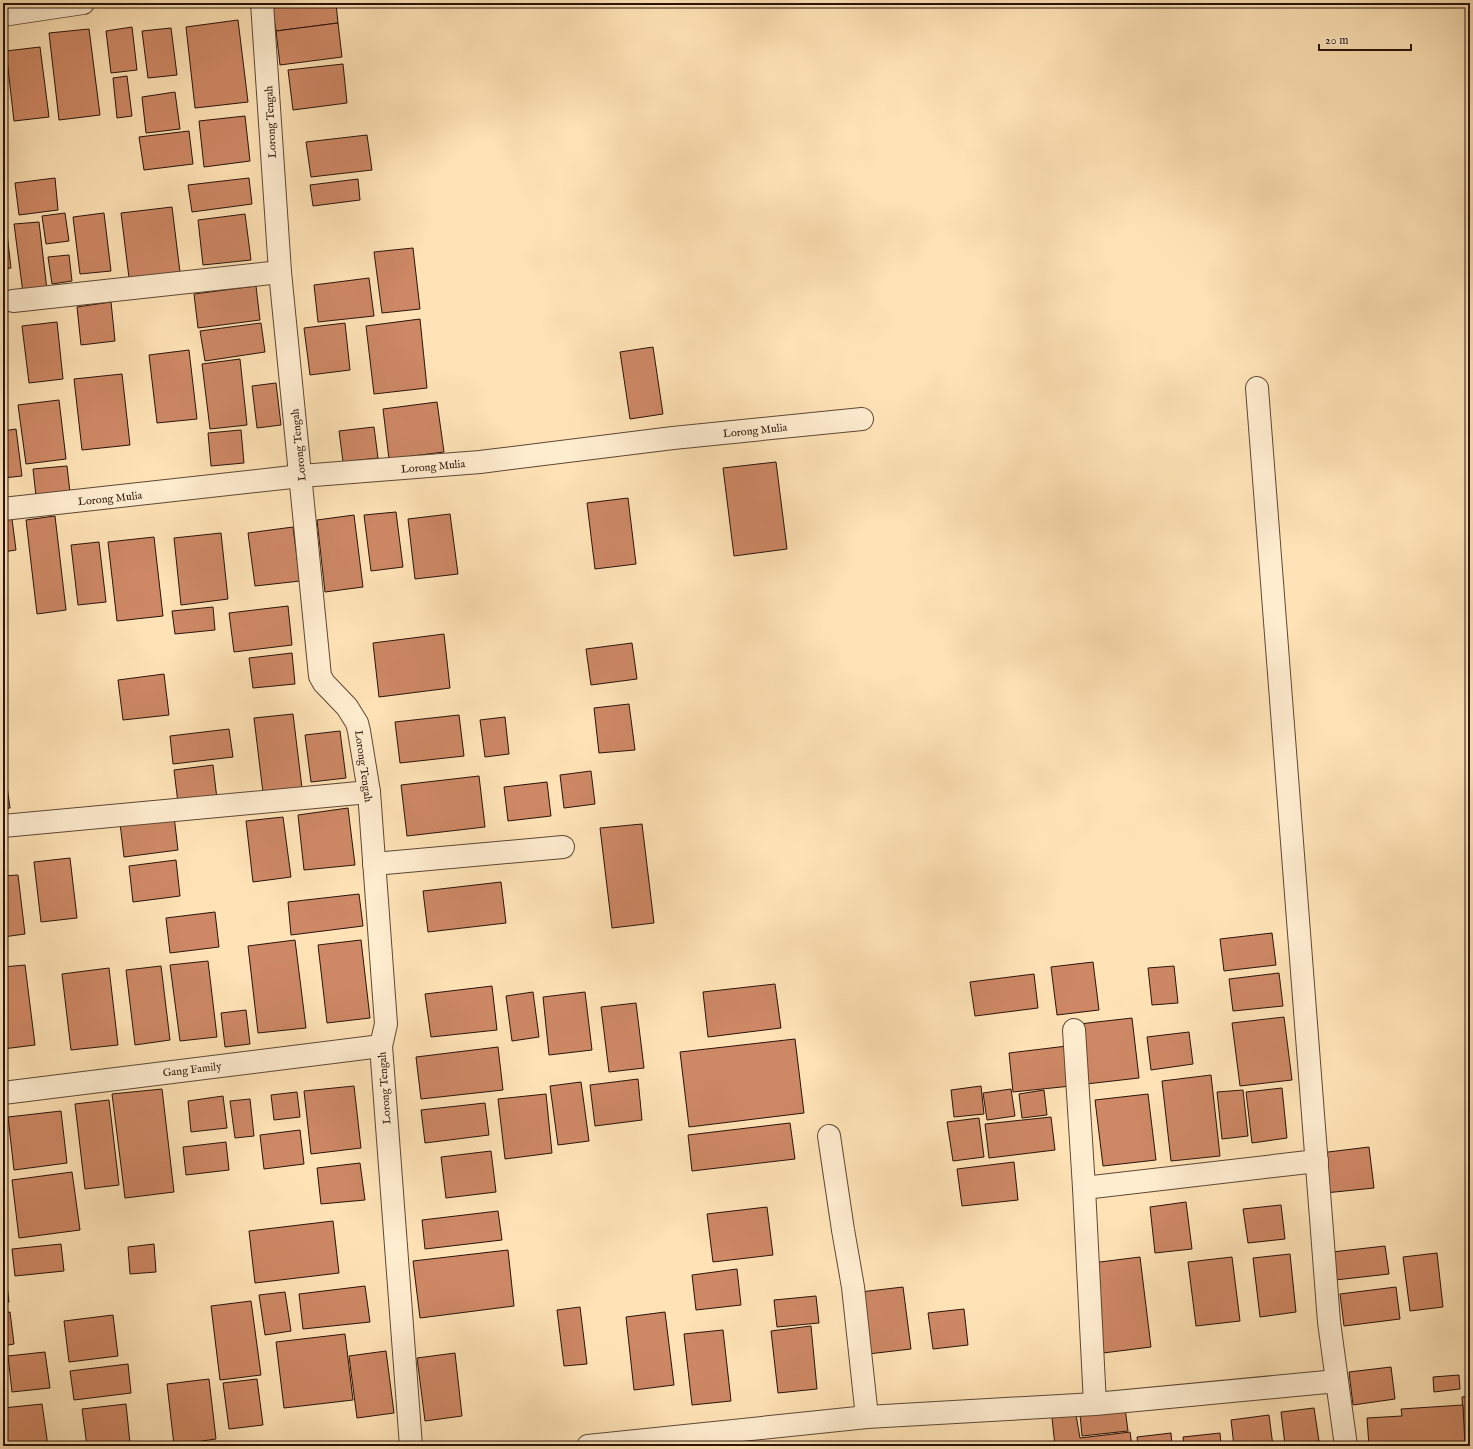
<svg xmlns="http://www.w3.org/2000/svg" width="1473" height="1449" font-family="'IM FELL English',serif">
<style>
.building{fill:#ce8865;stroke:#281308}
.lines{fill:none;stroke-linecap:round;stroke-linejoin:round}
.minor-casing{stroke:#5e4734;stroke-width:24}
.minor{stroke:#ffedd0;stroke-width:22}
.labels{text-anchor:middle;stroke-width:3.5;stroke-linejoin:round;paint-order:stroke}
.street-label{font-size:11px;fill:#281308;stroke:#ffedd0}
</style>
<rect width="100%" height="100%" fill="#ffe3b6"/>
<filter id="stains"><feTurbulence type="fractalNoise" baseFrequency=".005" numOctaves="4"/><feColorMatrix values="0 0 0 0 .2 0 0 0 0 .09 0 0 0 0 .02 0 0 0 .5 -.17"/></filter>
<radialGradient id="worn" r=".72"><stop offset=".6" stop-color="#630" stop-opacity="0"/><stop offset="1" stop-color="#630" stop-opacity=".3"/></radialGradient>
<g class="building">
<polygon points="272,3 336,3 338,23 276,31"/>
<polygon points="238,20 248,102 195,108 186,27"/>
<polygon points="338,23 342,57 280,65 276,31"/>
<polygon points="132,27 137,70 111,73 106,31"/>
<polygon points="171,28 177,75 148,78 142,31"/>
<polygon points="89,29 100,115 59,120 49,33"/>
<polygon points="40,47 49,117 14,121 6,51"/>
<polygon points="343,64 347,103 293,110 288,70"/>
<polygon points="127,76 132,116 117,118 113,78"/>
<polygon points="175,92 180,129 146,133 142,97"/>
<polygon points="245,116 250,161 204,167 199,121"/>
<polygon points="189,131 193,164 144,170 139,137"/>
<polygon points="367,135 372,170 311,177 306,142"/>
<polygon points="55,178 58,210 19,215 15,183"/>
<polygon points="249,178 252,204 192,212 188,185"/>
<polygon points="358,179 360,200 313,206 310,185"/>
<polygon points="172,207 180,272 129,278 121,213"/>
<polygon points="65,213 69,241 46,244 42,216"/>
<polygon points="104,213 111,271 80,274 73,217"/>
<polygon points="245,214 251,260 203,265 198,220"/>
<polygon points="39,222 47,290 23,293 14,224"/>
<polygon points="3,225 6,225 11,268 3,269"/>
<polygon points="413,248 420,309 382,313 374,252"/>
<polygon points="69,255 72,281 52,284 48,257"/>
<polygon points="369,278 374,316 318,322 314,285"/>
<polygon points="256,286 260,320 198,328 194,294"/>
<polygon points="111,302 115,341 81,345 77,307"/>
<polygon points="420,319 427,388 374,394 366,326"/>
<polygon points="57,322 63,379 29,383 22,326"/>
<polygon points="261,323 265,352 205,361 200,331"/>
<polygon points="345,323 350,370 310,375 304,328"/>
<polygon points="653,347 663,414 630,419 620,352"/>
<polygon points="189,350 197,419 157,423 149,355"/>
<polygon points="240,359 247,425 210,429 202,364"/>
<polygon points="122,374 130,445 82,450 74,379"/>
<polygon points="276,383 281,425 257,428 252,386"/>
<polygon points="59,400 66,459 26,464 18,405"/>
<polygon points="437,402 444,452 389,459 383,409"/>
<polygon points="374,427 378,458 343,462 339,431"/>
<polygon points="16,429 22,476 3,478 3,431"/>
<polygon points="241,430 244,463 211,466 208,433"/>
<polygon points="776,462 787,549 734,556 723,468"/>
<polygon points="67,466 70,492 36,496 33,469"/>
<polygon points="628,498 636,564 595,569 587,503"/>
<polygon points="396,512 403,567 371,571 364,515"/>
<polygon points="450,514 458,574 415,579 408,519"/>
<polygon points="354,515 363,587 325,592 317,520"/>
<polygon points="55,516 66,610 37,614 26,520"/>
<polygon points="12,519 16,550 3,552 3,520"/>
<polygon points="293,527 300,581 255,586 248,533"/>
<polygon points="221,533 228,599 181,605 174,538"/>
<polygon points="154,537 163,616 117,621 108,542"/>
<polygon points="99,542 106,602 78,605 71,545"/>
<polygon points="288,606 292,645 234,652 229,613"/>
<polygon points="213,607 215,630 175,634 172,611"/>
<polygon points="444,634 450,688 379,697 373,643"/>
<polygon points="632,643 637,679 591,685 586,649"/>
<polygon points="292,653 295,684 253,688 249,658"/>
<polygon points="164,674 169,715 123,720 118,680"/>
<polygon points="629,704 635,750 599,753 594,708"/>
<polygon points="293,714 302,788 263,793 254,718"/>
<polygon points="459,715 464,756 400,763 395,722"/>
<polygon points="505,717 509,754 485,757 480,720"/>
<polygon points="229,729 233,757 173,764 170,736"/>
<polygon points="340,731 346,778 311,782 305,735"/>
<polygon points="3,764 4,764 10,808 3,809"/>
<polygon points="213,765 217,799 178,803 174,770"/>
<polygon points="591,771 595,804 564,808 560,775"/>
<polygon points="479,776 485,827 407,836 401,785"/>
<polygon points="547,782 551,816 508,821 504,787"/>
<polygon points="348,808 355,865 304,870 298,815"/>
<polygon points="174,816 178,850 124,857 120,823"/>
<polygon points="283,817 291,877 253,882 246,821"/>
<polygon points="642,824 654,923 612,928 600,828"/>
<polygon points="70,858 77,918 41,922 34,862"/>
<polygon points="176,860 180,896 133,902 129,866"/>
<polygon points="18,875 25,934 3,937 3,876"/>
<polygon points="501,882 506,923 428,932 423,891"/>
<polygon points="359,894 363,926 291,935 288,902"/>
<polygon points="215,912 219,947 170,953 166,918"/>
<polygon points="1272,933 1276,965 1224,971 1220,939"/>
<polygon points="295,940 306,1028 258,1033 248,946"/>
<polygon points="361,940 370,1018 327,1023 318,945"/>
<polygon points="208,961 217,1037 180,1041 170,965"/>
<polygon points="1093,962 1099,1010 1057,1015 1051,967"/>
<polygon points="25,965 35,1045 3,1049 3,967"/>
<polygon points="161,966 170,1040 135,1045 126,970"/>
<polygon points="1174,966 1178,1003 1152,1005 1148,968"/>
<polygon points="109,968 118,1045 71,1050 62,974"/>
<polygon points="1279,973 1283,1006 1233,1011 1229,979"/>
<polygon points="1034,974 1038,1008 975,1016 970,982"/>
<polygon points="775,984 781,1028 708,1037 703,992"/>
<polygon points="492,986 497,1030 431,1037 425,994"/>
<polygon points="533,992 539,1037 512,1041 506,996"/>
<polygon points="585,992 592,1050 549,1055 543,997"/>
<polygon points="636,1003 644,1068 609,1072 601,1007"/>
<polygon points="246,1010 250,1044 225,1047 221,1013"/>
<polygon points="1284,1017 1292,1080 1240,1086 1232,1023"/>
<polygon points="1132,1018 1139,1078 1086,1084 1079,1024"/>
<polygon points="1189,1032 1193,1064 1151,1070 1147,1037"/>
<polygon points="795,1039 804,1113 689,1127 680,1052"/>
<polygon points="1067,1046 1071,1086 1013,1092 1009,1053"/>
<polygon points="498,1047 503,1090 421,1099 416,1057"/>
<polygon points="1211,1075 1220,1156 1171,1161 1162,1081"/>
<polygon points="638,1079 642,1120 595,1126 590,1085"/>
<polygon points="581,1082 589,1141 558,1145 550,1086"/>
<polygon points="354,1086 361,1148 311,1154 304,1091"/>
<polygon points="981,1086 984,1114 954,1117 951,1090"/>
<polygon points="1282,1088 1287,1138 1252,1143 1246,1092"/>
<polygon points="162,1089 174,1192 125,1198 112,1094"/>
<polygon points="1011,1089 1015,1116 987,1120 983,1093"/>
<polygon points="1044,1090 1047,1115 1022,1118 1019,1094"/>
<polygon points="1243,1090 1248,1136 1222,1139 1217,1092"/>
<polygon points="297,1092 300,1117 274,1120 271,1095"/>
<polygon points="546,1094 552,1153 505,1159 498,1099"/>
<polygon points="1148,1094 1156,1160 1103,1166 1095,1100"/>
<polygon points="223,1096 227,1128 191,1132 188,1101"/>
<polygon points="250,1099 254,1136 235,1138 230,1101"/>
<polygon points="109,1100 119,1185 85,1189 75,1104"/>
<polygon points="485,1103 489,1135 425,1143 421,1110"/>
<polygon points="61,1111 67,1163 14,1170 8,1117"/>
<polygon points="1051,1117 1055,1150 989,1158 985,1124"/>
<polygon points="979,1118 984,1157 953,1161 947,1122"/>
<polygon points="790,1123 795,1159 692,1171 688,1135"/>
<polygon points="300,1130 304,1164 264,1169 260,1135"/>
<polygon points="226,1142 229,1170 186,1175 183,1147"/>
<polygon points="1369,1147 1374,1188 1325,1193 1320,1153"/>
<polygon points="491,1151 496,1192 446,1198 441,1157"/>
<polygon points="1014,1162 1018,1200 962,1206 957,1169"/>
<polygon points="360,1163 365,1200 321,1204 317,1168"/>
<polygon points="72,1172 80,1230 19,1238 12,1180"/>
<polygon points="1186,1202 1192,1249 1155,1253 1150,1207"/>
<polygon points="1281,1205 1285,1239 1248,1243 1243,1209"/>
<polygon points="767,1207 773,1255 713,1262 707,1214"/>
<polygon points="498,1211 502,1240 425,1249 422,1220"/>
<polygon points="3,1212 6,1235 3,1235"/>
<polygon points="333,1221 339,1273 255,1283 249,1231"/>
<polygon points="61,1244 64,1271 15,1276 12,1249"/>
<polygon points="154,1244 156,1272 130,1274 128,1247"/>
<polygon points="1385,1246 1389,1274 1335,1280 1332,1252"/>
<polygon points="3,1250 9,1302 3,1303"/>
<polygon points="508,1250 514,1306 420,1318 413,1261"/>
<polygon points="1437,1253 1443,1307 1410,1311 1403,1257"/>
<polygon points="1290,1254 1296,1312 1260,1317 1253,1258"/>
<polygon points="1140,1257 1151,1347 1103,1353 1092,1263"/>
<polygon points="1232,1257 1240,1321 1196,1326 1188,1262"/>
<polygon points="737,1269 741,1305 696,1310 692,1275"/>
<polygon points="365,1286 370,1322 303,1329 299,1294"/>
<polygon points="903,1287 911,1349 868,1354 860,1292"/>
<polygon points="1396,1287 1400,1319 1344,1326 1340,1294"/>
<polygon points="285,1292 291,1331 265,1335 259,1295"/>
<polygon points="816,1296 819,1323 777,1327 774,1300"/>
<polygon points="251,1301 261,1375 220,1380 211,1306"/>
<polygon points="580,1307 587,1364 564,1366 557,1310"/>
<polygon points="964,1309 968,1345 933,1349 928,1313"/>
<polygon points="10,1312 14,1344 3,1346 3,1313"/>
<polygon points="665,1312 674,1385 634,1390 626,1317"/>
<polygon points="113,1315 118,1356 69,1362 64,1321"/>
<polygon points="811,1326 817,1389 778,1393 771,1331"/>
<polygon points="723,1330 731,1401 692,1405 684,1334"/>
<polygon points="345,1334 353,1400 284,1408 276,1342"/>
<polygon points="386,1351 394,1413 357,1418 349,1356"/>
<polygon points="45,1352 50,1388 12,1392 8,1356"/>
<polygon points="455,1353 462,1416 425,1421 417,1358"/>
<polygon points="128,1364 131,1393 74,1400 70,1371"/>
<polygon points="1391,1367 1395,1399 1353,1405 1349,1372"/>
<polygon points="1459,1375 1460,1389 1434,1392 1433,1377"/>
<polygon points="209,1379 216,1439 174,1445 167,1384"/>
<polygon points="257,1379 263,1425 229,1429 223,1383"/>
<polygon points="1470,1396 1470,1446 1465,1446 1462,1397"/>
<polygon points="42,1404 48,1446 3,1446 3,1408"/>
<polygon points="126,1404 130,1443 87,1446 82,1409"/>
<polygon points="1463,1405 1465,1446 1369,1446 1367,1418 1402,1416 1401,1409"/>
<polygon points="1125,1408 1128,1431 1082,1436 1080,1414"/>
<polygon points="1314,1408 1319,1441 1285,1445 1281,1412"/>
<polygon points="1076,1415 1080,1438 1130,1432 1132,1446 1055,1446 1052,1418"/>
<polygon points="1269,1415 1273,1446 1234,1446 1231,1420"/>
<polygon points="1171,1433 1172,1446 1138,1446 1137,1437"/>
<polygon points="1220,1433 1221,1446 1184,1446 1183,1437"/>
</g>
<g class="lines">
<g class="minor-casing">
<g id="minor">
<polyline points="262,3 280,272 320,676 324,683 347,707 357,723 359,731 369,792 386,1024 381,1046 411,1446"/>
<polyline points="3,15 83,3"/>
<polyline points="13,301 280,272"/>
<polyline points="1257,388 1329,1322 1337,1381"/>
<polyline points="3,509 301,476 480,462 673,438 862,419"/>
<polyline points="3,826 369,792"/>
<polyline points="374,864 563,847"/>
<polyline points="1074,1030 1084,1188 1095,1404"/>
<polyline points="3,1093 381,1046"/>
<polyline points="829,1136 843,1230 853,1287 867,1417"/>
<polyline points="1084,1188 1317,1161"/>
<polyline points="588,1446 867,1417 1095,1404 1337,1381 1346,1446"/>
</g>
</g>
<use href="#minor" class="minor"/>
</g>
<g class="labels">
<g class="street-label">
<text transform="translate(270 122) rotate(-93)" y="4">Lorong Tengah</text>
<text transform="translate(755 430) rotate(-6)" y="4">Lorong Mulia</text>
<text transform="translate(298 445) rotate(-96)" y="4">Lorong Tengah</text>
<text transform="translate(433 466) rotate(-5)" y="4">Lorong Mulia</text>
<text transform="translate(110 498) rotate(-6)" y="4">Lorong Mulia</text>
<text transform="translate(364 766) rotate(82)" y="4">Lorong Tengah</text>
<text transform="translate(192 1069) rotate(-7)" y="4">Gang Family</text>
<text transform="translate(384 1088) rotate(-94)" y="4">Lorong Tengah</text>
</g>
</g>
<rect width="1473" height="1449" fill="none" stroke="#ffe3b6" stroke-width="16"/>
<rect x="4" y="4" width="1465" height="1441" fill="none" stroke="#281308" stroke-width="2"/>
<rect x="8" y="8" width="1457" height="1433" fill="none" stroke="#281308"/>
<path d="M1319 44v6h92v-6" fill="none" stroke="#281308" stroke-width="2"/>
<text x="1325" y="44" font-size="12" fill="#281308" stroke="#ffedd0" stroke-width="3" paint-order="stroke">20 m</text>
<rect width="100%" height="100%" filter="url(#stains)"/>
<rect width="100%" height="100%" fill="url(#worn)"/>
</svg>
